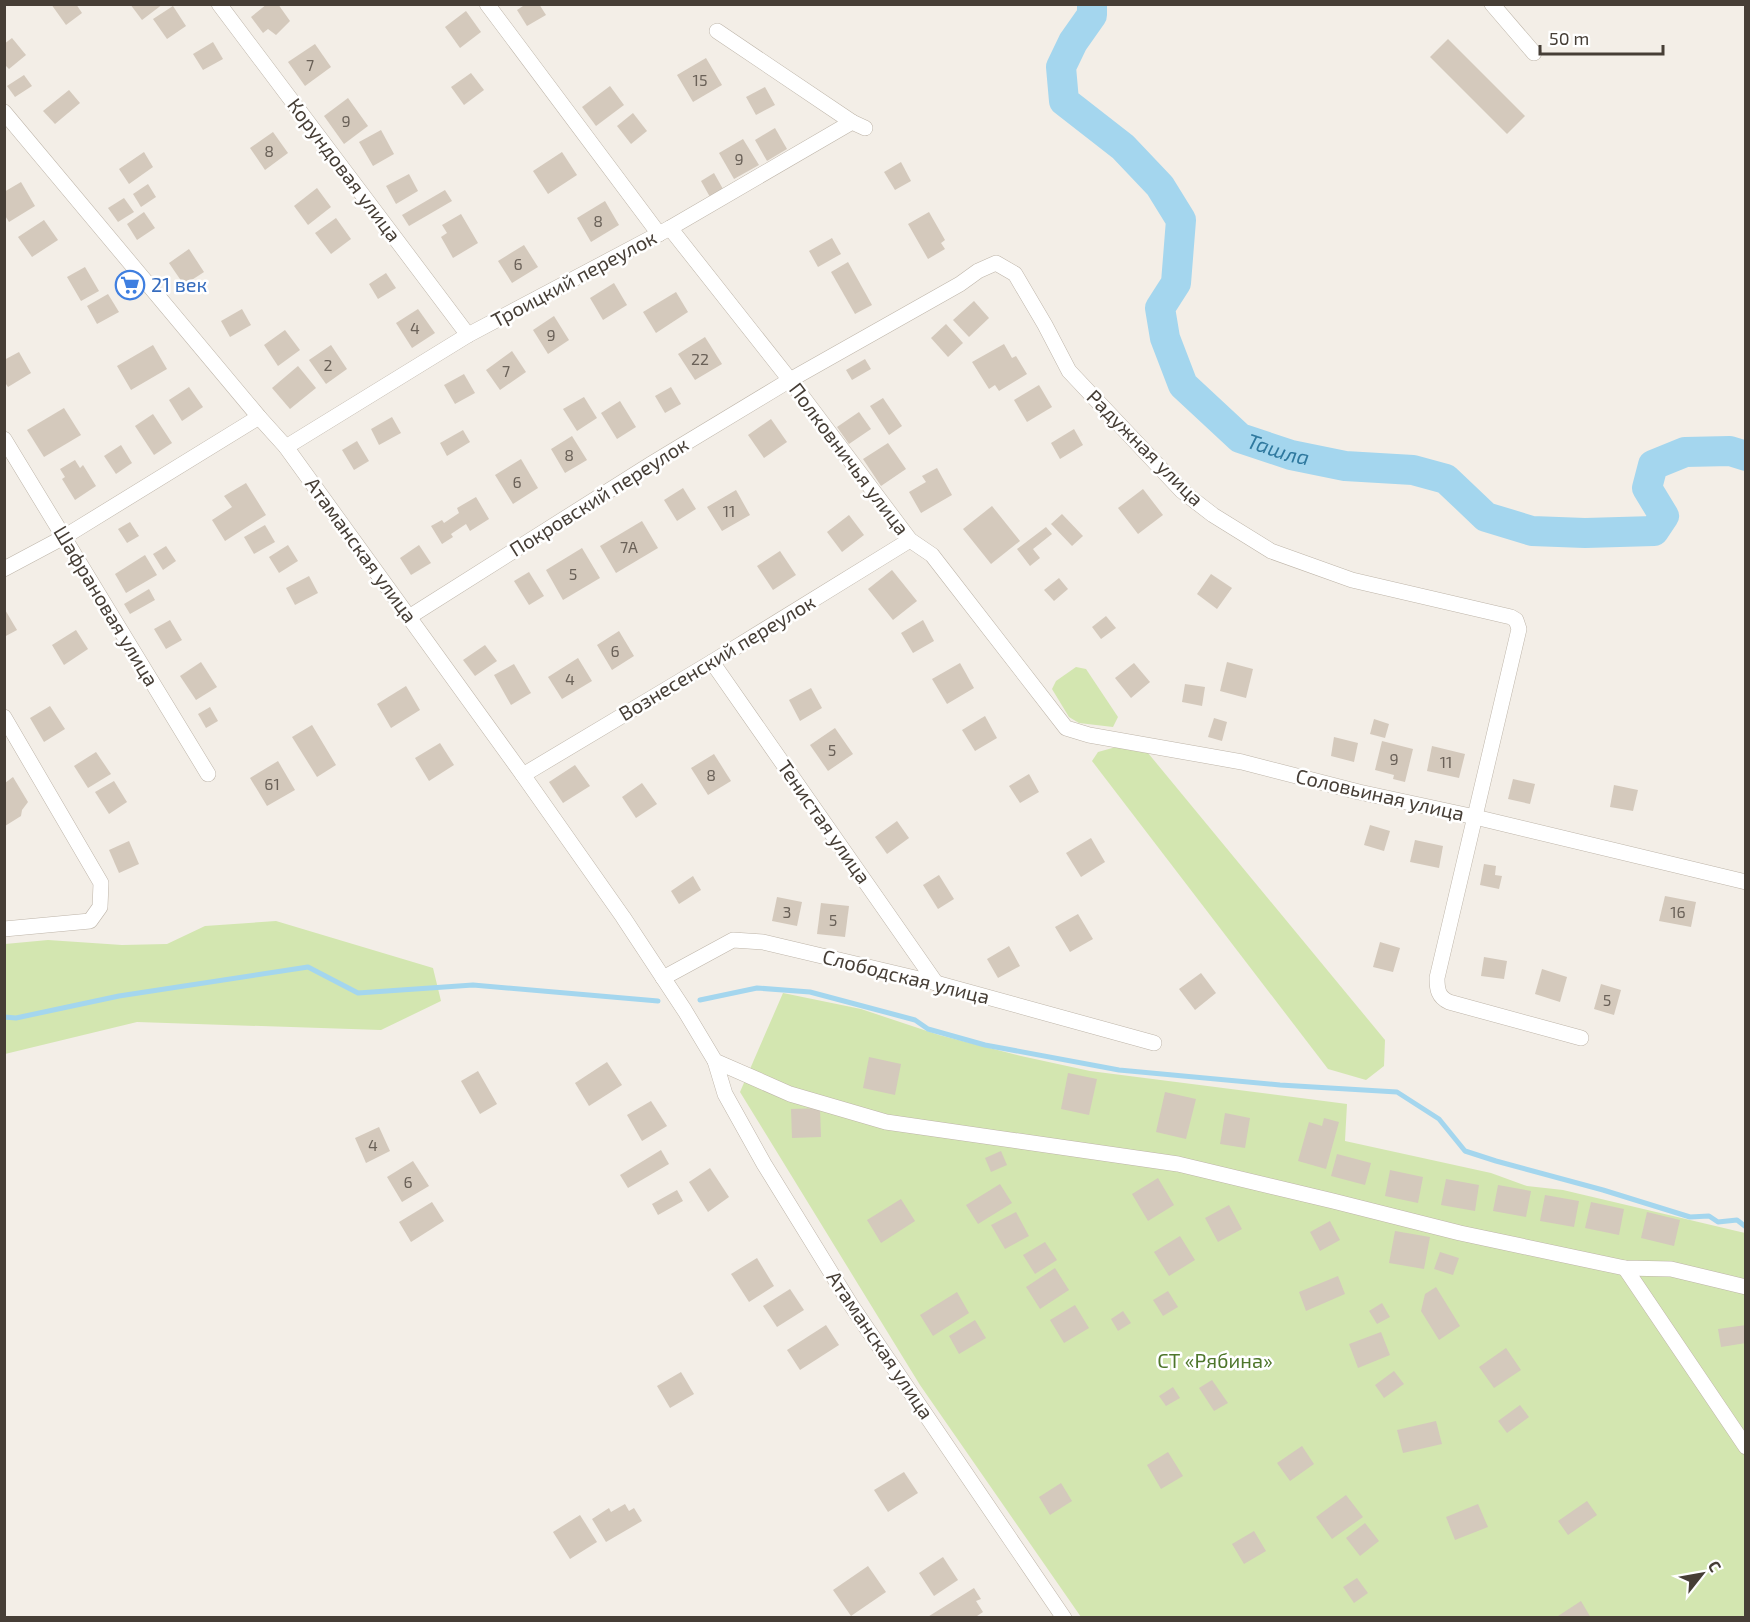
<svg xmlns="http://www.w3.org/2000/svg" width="1750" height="1622" font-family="'Exo 2',sans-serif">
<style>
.green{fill:#d3e6b0}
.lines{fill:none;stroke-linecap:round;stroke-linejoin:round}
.stream{stroke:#a4d6ee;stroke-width:5}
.river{stroke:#a4d6ee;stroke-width:30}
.building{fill:#d4c9bc}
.minor-casing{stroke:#beb5a9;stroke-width:16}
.minor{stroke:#fff;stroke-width:15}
.labels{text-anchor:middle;stroke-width:5;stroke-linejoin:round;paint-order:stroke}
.number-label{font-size:16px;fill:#6a6158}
.street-label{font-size:20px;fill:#463e36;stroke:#fff}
.shop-label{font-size:20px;fill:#366cbe;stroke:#fff;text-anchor:start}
.park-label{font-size:20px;fill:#4e762b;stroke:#fff}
.water-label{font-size:21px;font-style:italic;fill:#2f799f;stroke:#fff}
</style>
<rect width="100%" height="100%" fill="#f3eee7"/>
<g class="green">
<polygon points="1076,667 1086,669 1118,717 1113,727 1079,723 1069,717 1052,689 1056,681"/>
<polygon points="1116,747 1148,753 1385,1040 1384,1066 1366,1080 1328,1069 1092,761 1098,752"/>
<polygon points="276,921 433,968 441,1001 381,1030 137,1022 5,1054 5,944 48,940 122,945 167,944 205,926"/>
<polygon points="783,993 861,1009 939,1035 1021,1056 1090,1071 1347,1104 1345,1141 1491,1173 1527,1186 1563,1190 1745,1233 1745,1617 1081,1617 920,1385 740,1092"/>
</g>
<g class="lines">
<g class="stream">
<polyline points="700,1000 757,988 810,992 915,1020 928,1029 985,1045 1119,1070 1280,1085 1397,1092 1439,1119 1465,1151 1496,1161 1603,1190 1690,1217 1709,1216 1718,1222 1737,1220 1746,1227"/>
<polyline points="4,1017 16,1018 119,996 308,967 358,993 473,985 658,1001"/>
</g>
<path class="river" id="s1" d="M 1092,4 L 1092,15 L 1073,42 L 1061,67 L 1064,101 L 1123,147 L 1160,186 L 1181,220 L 1176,283 L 1160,308 L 1165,338 L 1183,385 L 1240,438 L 1291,455 L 1345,466 L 1413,470 L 1446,479 L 1486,517 L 1532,531 L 1585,533 L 1654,531 L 1664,516 L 1647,488 L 1653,465 L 1685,452 L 1730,451 L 1746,456"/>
</g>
<g class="building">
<polygon points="51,4 76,4 82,13 66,25"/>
<polygon points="130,4 163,4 142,20"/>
<polygon points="267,4 278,4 290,21 276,35 268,29 263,33 251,17"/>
<polygon points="526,4 539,4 546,15 527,26 517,10"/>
<polygon points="173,6 186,26 167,39 153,19"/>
<polygon points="466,11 481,32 460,48 445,27"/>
<polygon points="12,38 26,55 9,69 4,64 4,44"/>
<polygon points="1448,39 1525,116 1507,134 1430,57"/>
<polygon points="213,42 223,59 203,70 193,54"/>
<polygon points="315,44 331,67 305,86 288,62"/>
<polygon points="706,58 722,85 693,102 677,75"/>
<polygon points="471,73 484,90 464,105 451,87"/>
<polygon points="24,75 32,86 15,97 7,86"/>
<polygon points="610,86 624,105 596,126 582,107"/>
<polygon points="765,87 775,105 756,115 746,97"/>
<polygon points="69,90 80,103 55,124 43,111"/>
<polygon points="348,98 368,126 344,144 324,116"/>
<polygon points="633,113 647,131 631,144 617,126"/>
<polygon points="775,128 787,149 767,161 755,140"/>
<polygon points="381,130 394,154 373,166 359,142"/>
<polygon points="273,132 288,153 265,170 250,148"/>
<polygon points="743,139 759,165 734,179 719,153"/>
<polygon points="144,152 153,167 129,184 119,169"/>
<polygon points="562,152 577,175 548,194 533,171"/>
<polygon points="901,162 911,181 895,190 884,172"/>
<polygon points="714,173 723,189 710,197 701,181"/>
<polygon points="409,174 418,191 396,204 386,186"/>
<polygon points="21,182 35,206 9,222 4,214 4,192"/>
<polygon points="148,184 156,197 141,207 133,194"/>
<polygon points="317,188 331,207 308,225 294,206"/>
<polygon points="445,190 452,201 409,226 402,215"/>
<polygon points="124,198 134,212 118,222 108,208"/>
<polygon points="605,201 619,225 591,242 577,218"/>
<polygon points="144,212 155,228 137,240 127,224"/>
<polygon points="929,212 945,240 941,243 945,249 928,259 908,224"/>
<polygon points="461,214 478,243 453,258 441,237 447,233 442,225"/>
<polygon points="336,218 351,239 331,254 315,233"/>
<polygon points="44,220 58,240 32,257 18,237"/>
<polygon points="832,238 841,254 818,267 809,251"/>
<polygon points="524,245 538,267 512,283 498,261"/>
<polygon points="189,249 204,272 184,285 169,263"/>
<polygon points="848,262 872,305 855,314 831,272"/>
<polygon points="85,267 99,291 81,301 67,277"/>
<polygon points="386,273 396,288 378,299 369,284"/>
<polygon points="614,283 627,305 603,320 590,298"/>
<polygon points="676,292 688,312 656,333 643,312"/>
<polygon points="108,294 119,312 97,324 87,306"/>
<polygon points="974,301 989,318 969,337 953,320"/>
<polygon points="242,309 251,325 230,337 221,321"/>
<polygon points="418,309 435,333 412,348 396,323"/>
<polygon points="554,316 569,340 548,354 533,330"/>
<polygon points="946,324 963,343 948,357 931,338"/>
<polygon points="285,330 300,350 278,366 264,345"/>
<polygon points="705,337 722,364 695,380 678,354"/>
<polygon points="1004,344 1012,358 1016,356 1027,374 999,391 995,385 989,389 972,362"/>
<polygon points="153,345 167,369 131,390 117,366"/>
<polygon points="331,345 347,369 326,384 309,360"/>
<polygon points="512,351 526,372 500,390 486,370"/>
<polygon points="19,352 31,373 8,387 4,381 4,360"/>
<polygon points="865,359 871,369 852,380 846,370"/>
<polygon points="298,366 316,388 290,409 272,388"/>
<polygon points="464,374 475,393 455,404 444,385"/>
<polygon points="1039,385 1052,407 1027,422 1014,400"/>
<polygon points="189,387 203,407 182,421 169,400"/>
<polygon points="671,387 681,404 665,413 655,396"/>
<polygon points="584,397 597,418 577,431 563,409"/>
<polygon points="883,398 902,426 889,435 870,406"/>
<polygon points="620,401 636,427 617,439 601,413"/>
<polygon points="64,408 81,435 44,457 27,430"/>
<polygon points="859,412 871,429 849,444 837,427"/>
<polygon points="153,414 172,443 154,455 135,426"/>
<polygon points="392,417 401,433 379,445 371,429"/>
<polygon points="771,419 787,442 764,458 748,435"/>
<polygon points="1074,429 1083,445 1060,459 1051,443"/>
<polygon points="463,430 470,442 447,456 440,443"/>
<polygon points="572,436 587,460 565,473 551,449"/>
<polygon points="357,441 369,461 354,470 342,450"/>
<polygon points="888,443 906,469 881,486 863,459"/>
<polygon points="121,445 132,463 116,474 104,456"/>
<polygon points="521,459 538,488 513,504 495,475"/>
<polygon points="75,460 80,468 83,465 96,486 75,500 62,479 65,477 60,469"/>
<polygon points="937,468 952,495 921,513 909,492 926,482 922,476"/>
<polygon points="246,483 266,515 225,541 212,520 232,507 224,496"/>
<polygon points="683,488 696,509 677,521 664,500"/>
<polygon points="1143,489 1163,515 1138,534 1118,508"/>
<polygon points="736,490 750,515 722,531 707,507"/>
<polygon points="476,497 489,519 470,531 466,524 451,534 453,537 442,544 431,526 442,520 444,523 459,513 457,508"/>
<polygon points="992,506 1020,541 991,564 963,529"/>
<polygon points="1062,514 1083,536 1072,546 1051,524"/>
<polygon points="849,515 864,535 842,552 827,532"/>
<polygon points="642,521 658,548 616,573 600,546"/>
<polygon points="130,522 139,536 127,543 118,529"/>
<polygon points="265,525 275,542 254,554 244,537"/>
<polygon points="1046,527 1052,534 1033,549 1040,558 1030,566 1017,549"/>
<polygon points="288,545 298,561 279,573 269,557"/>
<polygon points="419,545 431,563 411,575 400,558"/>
<polygon points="166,546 176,561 163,570 153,554"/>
<polygon points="582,548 600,578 563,600 546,570"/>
<polygon points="780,551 796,575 773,590 757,566"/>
<polygon points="145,555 157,575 126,593 115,574"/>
<polygon points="892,570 917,601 893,620 868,589"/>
<polygon points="529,572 544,596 529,605 514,581"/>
<polygon points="1211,574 1232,588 1217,609 1197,594"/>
<polygon points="309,576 318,593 295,605 286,588"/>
<polygon points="1059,578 1068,589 1054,601 1044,590"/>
<polygon points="149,589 155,600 130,614 124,604"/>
<polygon points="4,608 17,630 4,637"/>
<polygon points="1106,616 1116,628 1101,639 1092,627"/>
<polygon points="170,620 182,640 166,649 154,629"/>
<polygon points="923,620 934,641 913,653 901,633"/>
<polygon points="76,630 88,649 64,665 52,645"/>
<polygon points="619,631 634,656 612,670 597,645"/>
<polygon points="485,645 497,661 475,676 463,660"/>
<polygon points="578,658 592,681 562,699 548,677"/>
<polygon points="201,662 217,687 196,700 180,676"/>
<polygon points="1227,662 1253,669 1246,698 1220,691"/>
<polygon points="960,663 974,688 947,704 932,679"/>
<polygon points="1134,663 1150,682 1131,698 1115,678"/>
<polygon points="514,664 531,693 511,705 494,675"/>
<polygon points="1185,684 1205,687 1202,706 1182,702"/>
<polygon points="406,686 420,710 391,728 377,704"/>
<polygon points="811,688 822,708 800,721 789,700"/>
<polygon points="50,706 65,729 44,742 30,718"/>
<polygon points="210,707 218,721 206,728 198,714"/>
<polygon points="985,716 997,738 975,751 962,730"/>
<polygon points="1214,718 1227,722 1222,741 1208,737"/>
<polygon points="1374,719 1389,724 1385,738 1370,734"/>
<polygon points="312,725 336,765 317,777 292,737"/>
<polygon points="835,728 853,754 828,771 810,745"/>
<polygon points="1334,737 1358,743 1354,762 1331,756"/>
<polygon points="1382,741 1413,749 1405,782 1393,779 1394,775 1375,770"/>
<polygon points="440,743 454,765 429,781 415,758"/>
<polygon points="1432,746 1465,754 1459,778 1427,771"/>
<polygon points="96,752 111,774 88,788 74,766"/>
<polygon points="714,754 731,781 708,795 691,768"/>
<polygon points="278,761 295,790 267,806 250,778"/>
<polygon points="575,765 590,786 563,803 549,782"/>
<polygon points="1029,774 1039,792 1020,803 1009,786"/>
<polygon points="13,777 28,802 22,810 21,816 5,826 5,783"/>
<polygon points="1513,779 1535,784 1530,804 1508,799"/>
<polygon points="114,781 127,802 109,814 95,792"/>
<polygon points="642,783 657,804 636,818 622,797"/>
<polygon points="1614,785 1638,790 1633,811 1610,807"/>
<polygon points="897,821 909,838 887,854 875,837"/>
<polygon points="1370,825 1390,831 1384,851 1364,845"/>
<polygon points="1091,838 1105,862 1081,877 1066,853"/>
<polygon points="1415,840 1443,846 1439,868 1410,862"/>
<polygon points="129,841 139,864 119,873 109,850"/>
<polygon points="1484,864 1496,866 1495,875 1502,876 1499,889 1480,885"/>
<polygon points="939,875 954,899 938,909 923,885"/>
<polygon points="693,876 701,890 679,904 671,891"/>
<polygon points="1665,896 1696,902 1691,927 1659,921"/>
<polygon points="777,897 802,902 797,926 772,921"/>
<polygon points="821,903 849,906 845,937 817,934"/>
<polygon points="1078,914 1093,939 1070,952 1055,927"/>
<polygon points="1380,942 1400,948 1393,972 1373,967"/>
<polygon points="1009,946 1020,966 998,978 987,959"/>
<polygon points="1484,957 1507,961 1504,979 1481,976"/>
<polygon points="1542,969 1567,977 1560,1002 1535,994"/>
<polygon points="1201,973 1216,993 1195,1010 1179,989"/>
<polygon points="1601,984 1621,990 1614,1015 1594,1009"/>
<polygon points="869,1057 901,1064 895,1095 863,1088"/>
<polygon points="607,1062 622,1085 589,1106 575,1083"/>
<polygon points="478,1071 497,1104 480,1114 461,1081"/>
<polygon points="1068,1073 1097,1079 1089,1115 1061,1109"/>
<polygon points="1165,1092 1196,1099 1186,1139 1156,1132"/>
<polygon points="651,1101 667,1126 642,1141 627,1115"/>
<polygon points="820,1108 821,1137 792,1138 791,1109"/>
<polygon points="1225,1113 1250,1118 1245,1148 1220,1144"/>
<polygon points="1324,1118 1339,1122 1326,1169 1298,1161 1309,1122 1322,1126"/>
<polygon points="379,1127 390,1151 366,1163 355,1138"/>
<polygon points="661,1150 669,1164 628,1188 620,1175"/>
<polygon points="1001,1151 1007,1165 991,1172 985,1158"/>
<polygon points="1337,1154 1371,1163 1365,1185 1331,1176"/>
<polygon points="413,1161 429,1186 402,1202 387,1177"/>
<polygon points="710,1168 729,1197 708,1212 689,1182"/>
<polygon points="1390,1170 1423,1177 1418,1203 1385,1196"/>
<polygon points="1158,1178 1174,1205 1148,1221 1132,1194"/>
<polygon points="1446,1179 1479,1185 1475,1211 1441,1205"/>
<polygon points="1000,1184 1012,1203 978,1224 966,1205"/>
<polygon points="1498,1185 1531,1191 1526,1217 1493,1211"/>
<polygon points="677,1190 683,1201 658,1215 652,1204"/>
<polygon points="1545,1195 1579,1201 1574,1227 1540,1221"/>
<polygon points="901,1199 915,1221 881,1243 867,1220"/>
<polygon points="432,1202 444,1221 411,1242 399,1222"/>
<polygon points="1591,1202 1624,1209 1619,1235 1585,1228"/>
<polygon points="1229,1205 1242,1229 1218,1242 1205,1218"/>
<polygon points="1016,1212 1029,1236 1005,1249 991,1225"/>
<polygon points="1647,1212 1680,1220 1674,1246 1641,1238"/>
<polygon points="1330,1221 1340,1240 1320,1251 1310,1232"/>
<polygon points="1395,1231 1430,1237 1424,1269 1389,1263"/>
<polygon points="1180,1236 1195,1260 1169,1276 1154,1252"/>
<polygon points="1045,1242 1057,1260 1035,1274 1023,1255"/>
<polygon points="1440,1252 1459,1258 1453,1275 1434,1269"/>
<polygon points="757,1258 774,1286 749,1302 731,1274"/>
<polygon points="1055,1268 1069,1290 1040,1309 1026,1287"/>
<polygon points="1338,1276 1345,1294 1306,1311 1299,1292"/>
<polygon points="1436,1287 1460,1326 1439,1340 1421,1311 1425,1294"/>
<polygon points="790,1289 804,1310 777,1327 763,1306"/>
<polygon points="1168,1291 1178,1307 1163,1316 1153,1300"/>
<polygon points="957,1292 969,1313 933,1336 920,1315"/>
<polygon points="1382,1303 1390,1317 1377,1324 1369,1311"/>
<polygon points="1075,1305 1089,1328 1064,1343 1050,1320"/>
<polygon points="1123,1311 1131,1323 1118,1331 1111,1319"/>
<polygon points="975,1320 986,1338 959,1354 949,1336"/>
<polygon points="826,1325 839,1345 800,1370 787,1350"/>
<polygon points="1746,1325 1746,1343 1721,1347 1718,1329"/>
<polygon points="1381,1332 1390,1355 1358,1368 1349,1344"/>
<polygon points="1506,1348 1521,1370 1494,1388 1479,1367"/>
<polygon points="1394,1371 1404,1384 1384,1398 1375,1385"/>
<polygon points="681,1372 694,1394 670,1408 657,1386"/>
<polygon points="1212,1380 1228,1403 1214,1411 1199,1388"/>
<polygon points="1173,1387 1180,1398 1166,1406 1159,1396"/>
<polygon points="1520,1405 1529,1417 1507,1433 1498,1421"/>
<polygon points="1436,1421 1442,1444 1403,1453 1397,1430"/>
<polygon points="1302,1446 1314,1464 1290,1481 1277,1463"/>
<polygon points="1168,1452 1183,1476 1161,1489 1147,1465"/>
<polygon points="904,1472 918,1493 888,1512 874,1490"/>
<polygon points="1061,1483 1072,1501 1050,1515 1039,1497"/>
<polygon points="1346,1495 1363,1517 1332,1539 1316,1517"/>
<polygon points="1587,1501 1597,1515 1568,1535 1558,1521"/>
<polygon points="625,1504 629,1511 634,1508 642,1521 606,1542 592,1519 609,1508 611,1512"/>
<polygon points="1478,1504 1488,1527 1455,1540 1446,1517"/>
<polygon points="580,1515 597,1542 570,1559 553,1532"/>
<polygon points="1365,1523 1379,1541 1360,1556 1346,1538"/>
<polygon points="1254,1531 1266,1551 1244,1564 1232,1544"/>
<polygon points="943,1557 958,1580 934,1596 919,1573"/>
<polygon points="868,1566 886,1592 851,1616 833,1590"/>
<polygon points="1357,1578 1368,1593 1354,1603 1343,1587"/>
<polygon points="974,1588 981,1599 976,1601 983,1612 974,1618 926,1618"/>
<polygon points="1581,1601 1591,1618 1555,1618"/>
</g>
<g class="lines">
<g class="minor-casing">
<g id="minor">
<polyline points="219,4 468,335"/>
<polyline points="487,4 659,234"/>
<polyline points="1492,4 1534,53"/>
<polyline points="717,31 852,122"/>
<polyline points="4,112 259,417 286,447 523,775 623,917 685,1011 715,1061 790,1094 886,1122 1178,1164 1333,1201 1460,1233 1625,1268 1671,1269 1746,1287"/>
<polyline points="670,228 790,380 910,540 932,555 1066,728 1089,735 1242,762 1359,792 1475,817 1746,882"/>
<polyline points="4,439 208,774"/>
<polyline points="286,447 468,335 670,228 852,122 865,128"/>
<polyline points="4,569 64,537 259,417"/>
<path d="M 409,617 L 651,464 L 790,380 L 960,284 L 978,271 L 996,263 L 1015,274 L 1045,325 L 1069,371 L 1182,491 L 1213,515 L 1271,551 L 1352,580 L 1511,617 L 1516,620 L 1519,629 L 1437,978 C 1437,989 1438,997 1449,1002 L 1581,1038"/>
<polyline points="712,662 936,983"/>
<polyline points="4,717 101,883 100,907 90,921 4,929"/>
<polyline points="523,775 712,662 910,540"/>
<polyline points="663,978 733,940 763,942 936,983 1154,1043"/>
<polyline points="715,1061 725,1094 764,1164 851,1305 1064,1618"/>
<polyline points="1625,1268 1746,1447"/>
</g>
</g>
<use href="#minor" class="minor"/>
</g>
<defs>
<g id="supermarket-ring" transform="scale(1.5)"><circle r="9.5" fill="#fff" stroke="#3f7fe0" stroke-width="1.5"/><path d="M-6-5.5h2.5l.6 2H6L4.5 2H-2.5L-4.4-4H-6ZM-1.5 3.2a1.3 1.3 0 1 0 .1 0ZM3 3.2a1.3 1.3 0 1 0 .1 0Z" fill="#3f7fe0"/></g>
</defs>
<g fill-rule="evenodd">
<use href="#supermarket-ring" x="130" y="285"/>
</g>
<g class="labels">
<g class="number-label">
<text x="310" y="71">7</text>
<text x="700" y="86">15</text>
<text x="346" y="127">9</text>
<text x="269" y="157">8</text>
<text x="739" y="165">9</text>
<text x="598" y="227">8</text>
<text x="518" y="270">6</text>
<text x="415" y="334">4</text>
<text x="551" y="341">9</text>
<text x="700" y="365">22</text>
<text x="328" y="371">2</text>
<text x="506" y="377">7</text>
<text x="569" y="461">8</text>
<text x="517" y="488">6</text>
<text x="729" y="517">11</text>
<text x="629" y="553">7А</text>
<text x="573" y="580">5</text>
<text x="615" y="657">6</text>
<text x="570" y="685">4</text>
<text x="832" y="756">5</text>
<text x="1394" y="765">9</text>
<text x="1446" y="768">11</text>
<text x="711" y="781">8</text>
<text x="272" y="790">61</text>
<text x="787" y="918">3</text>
<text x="1678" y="918">16</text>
<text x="833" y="926">5</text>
<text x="1607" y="1006">5</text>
<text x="373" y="1151">4</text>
<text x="408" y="1188">6</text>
</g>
<g class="street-label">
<text transform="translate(344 170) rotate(53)" y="7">Корундовая улица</text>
<text transform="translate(574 279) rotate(-28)" y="7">Троицкий переулок</text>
<text transform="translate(1145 448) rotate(45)" y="7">Радужная улица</text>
<text transform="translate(849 459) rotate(53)" y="7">Полковничья улица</text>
<text transform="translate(599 497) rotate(-32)" y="7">Покровский переулок</text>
<text transform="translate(361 550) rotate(54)" y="7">Атаманская улица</text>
<text transform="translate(106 606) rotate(59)" y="7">Шафрановая улица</text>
<text transform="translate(717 658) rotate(-31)" y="7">Вознесенский переулок</text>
<text transform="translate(1380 795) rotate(13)" y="7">Соловьиная улица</text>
<text transform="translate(824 822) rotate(55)" y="7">Тенистая улица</text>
<text transform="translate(906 977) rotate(14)" y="7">Слободская улица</text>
<text transform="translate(880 1345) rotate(56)" y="7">Атаманская улица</text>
</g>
<g class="shop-label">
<text x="151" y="292">21 век</text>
</g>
<g class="park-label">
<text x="1215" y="1368">СТ «Рябина»</text>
</g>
<g class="water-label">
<text dy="7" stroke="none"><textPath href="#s1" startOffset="566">Ташла</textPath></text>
</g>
</g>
<rect width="1750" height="1622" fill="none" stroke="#463e36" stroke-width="12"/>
<g transform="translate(1702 1574) rotate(59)" stroke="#ffffff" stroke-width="4.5" paint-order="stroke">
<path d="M0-4.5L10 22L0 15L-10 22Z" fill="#463e36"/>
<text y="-9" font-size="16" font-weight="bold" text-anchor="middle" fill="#463e36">С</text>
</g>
<path d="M1540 45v9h123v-9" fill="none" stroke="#463e36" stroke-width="3"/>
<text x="1549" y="45" font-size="18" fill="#463e36" stroke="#ffffff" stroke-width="4.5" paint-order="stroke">50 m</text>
</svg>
